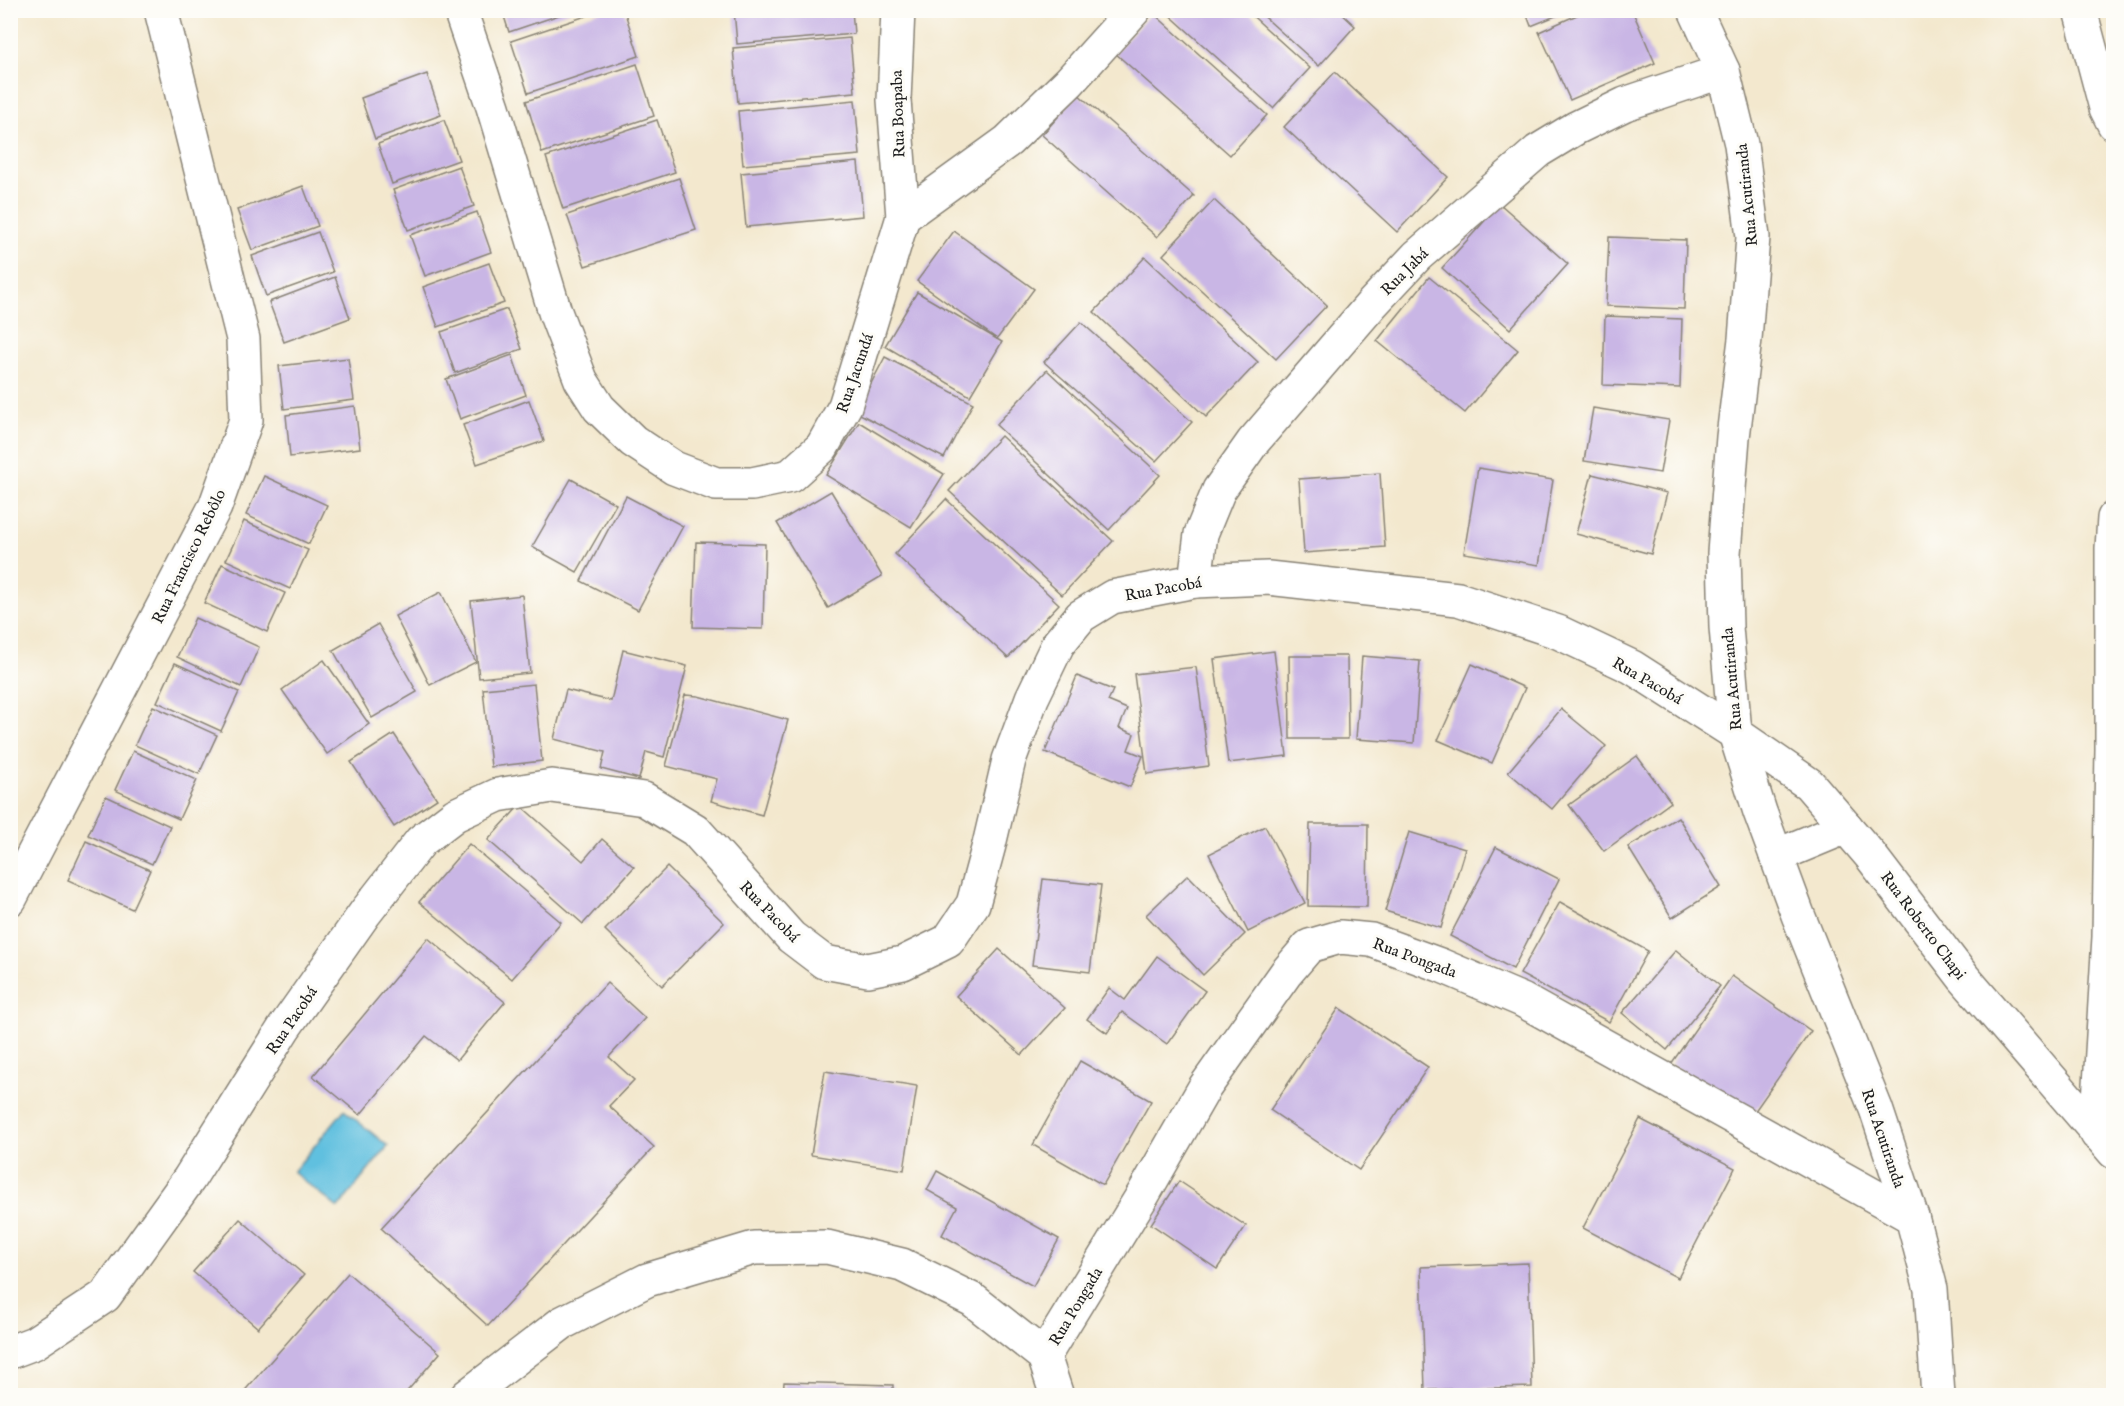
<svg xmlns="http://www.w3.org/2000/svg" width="2124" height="1406" font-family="'IM FELL English',serif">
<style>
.water{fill:#61c0df;stroke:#3e6e7e;stroke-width:1.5}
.building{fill:#c9b6e5}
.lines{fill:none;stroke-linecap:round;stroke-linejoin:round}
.street-casing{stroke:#888275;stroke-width:36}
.street{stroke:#fff;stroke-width:33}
.labels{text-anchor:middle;stroke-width:6;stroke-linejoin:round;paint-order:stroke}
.street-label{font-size:16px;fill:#1c1c1c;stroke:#fdfcf7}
</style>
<rect width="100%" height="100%" fill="#fdfcf7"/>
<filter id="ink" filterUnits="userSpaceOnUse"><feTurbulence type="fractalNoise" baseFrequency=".0167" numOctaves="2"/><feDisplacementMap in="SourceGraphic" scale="12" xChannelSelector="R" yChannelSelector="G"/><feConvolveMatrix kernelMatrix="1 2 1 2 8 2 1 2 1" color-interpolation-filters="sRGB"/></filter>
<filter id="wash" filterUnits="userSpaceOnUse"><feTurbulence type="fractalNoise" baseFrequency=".008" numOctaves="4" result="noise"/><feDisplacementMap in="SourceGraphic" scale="24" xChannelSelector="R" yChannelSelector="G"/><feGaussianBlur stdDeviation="1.35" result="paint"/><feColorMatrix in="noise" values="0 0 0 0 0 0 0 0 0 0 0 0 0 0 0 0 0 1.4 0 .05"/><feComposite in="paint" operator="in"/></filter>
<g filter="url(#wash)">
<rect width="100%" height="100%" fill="#f3e8ce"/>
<polygon class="water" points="344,1110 388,1146 338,1208 293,1172"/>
<g id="blocks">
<g class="building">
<polygon points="502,10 571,10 571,11 509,32"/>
<polygon points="604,10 624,10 639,56 528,93 511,41"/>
<polygon points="734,10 852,10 854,34 737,44"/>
<polygon points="1164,10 1246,10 1310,68 1273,108"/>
<polygon points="1257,10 1338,10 1355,26 1319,66"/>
<polygon points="1525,10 1568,10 1568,11 1531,26"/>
<polygon points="1588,10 1632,10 1655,63 1570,100 1539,32"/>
<polygon points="1152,12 1267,115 1230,155 1115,53"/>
<polygon points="850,38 855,92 738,103 733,48"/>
<polygon points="637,64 654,116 542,153 526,101"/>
<polygon points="1335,72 1448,177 1397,232 1284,127"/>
<polygon points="427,74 441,115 375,139 361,98"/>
<polygon points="1078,94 1194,196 1157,237 1042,135"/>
<polygon points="855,100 860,155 743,165 738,111"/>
<polygon points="444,120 459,160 392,184 378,144"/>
<polygon points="657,120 675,172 563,209 546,157"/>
<polygon points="858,162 863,216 746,227 741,173"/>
<polygon points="459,166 474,206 408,230 393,190"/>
<polygon points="679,178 696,230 585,266 567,215"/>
<polygon points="303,186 318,226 252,250 237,210"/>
<polygon points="1214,200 1327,305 1276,359 1163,255"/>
<polygon points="1500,204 1568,264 1510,329 1442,268"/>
<polygon points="477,212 491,252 425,276 410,235"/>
<polygon points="954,231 1034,289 997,339 917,281"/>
<polygon points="318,232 333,272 266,296 252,256"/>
<polygon points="1609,237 1686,240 1684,309 1606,306"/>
<polygon points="1145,257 1258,362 1206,417 1094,312"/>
<polygon points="489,263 504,303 438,327 423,287"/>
<polygon points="335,277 350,318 284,342 269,302"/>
<polygon points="1429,277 1518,350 1465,413 1377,341"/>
<polygon points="917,292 1002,342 970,396 885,346"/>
<polygon points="507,309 522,349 455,373 441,332"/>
<polygon points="1605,316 1682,319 1680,388 1603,385"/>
<polygon points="1081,322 1192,422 1156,461 1044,362"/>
<polygon points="512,355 526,395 460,419 446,379"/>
<polygon points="885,357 973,403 944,458 856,412"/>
<polygon points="348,358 354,400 284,409 279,366"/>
<polygon points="1047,370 1160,475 1109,530 996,425"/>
<polygon points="529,400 544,441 477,464 463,425"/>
<polygon points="355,406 360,448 290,457 286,415"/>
<polygon points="1593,408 1669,420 1660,473 1584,461"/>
<polygon points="859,422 944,474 911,527 826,475"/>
<polygon points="1001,436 1113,541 1062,595 949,491"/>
<polygon points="1478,468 1553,480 1539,565 1464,553"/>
<polygon points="1380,473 1385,547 1304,553 1299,479"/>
<polygon points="1592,474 1667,493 1651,554 1576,534"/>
<polygon points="264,476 327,505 309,544 246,515"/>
<polygon points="571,479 616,504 577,572 532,547"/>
<polygon points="831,491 882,576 828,608 777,523"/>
<polygon points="626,496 683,526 638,610 581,581"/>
<polygon points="946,499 1059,604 1008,658 895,554"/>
<polygon points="244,521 308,550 290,589 226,560"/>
<polygon points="696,542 765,544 763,629 693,627"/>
<polygon points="222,564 285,593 267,632 204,603"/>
<polygon points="441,592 476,662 430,685 395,616"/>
<polygon points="522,595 530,673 479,678 471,601"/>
<polygon points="195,618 259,647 241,687 177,657"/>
<polygon points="378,624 417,692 372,718 333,650"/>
<polygon points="623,650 687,666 664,757 646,752 639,779 601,769 605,752 554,739 566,690 611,701"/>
<polygon points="1274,651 1287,756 1228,763 1214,659"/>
<polygon points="1289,656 1347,656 1348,739 1290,739"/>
<polygon points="1362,656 1420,661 1414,743 1356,739"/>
<polygon points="324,660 369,724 327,754 282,690"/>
<polygon points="175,663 239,692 221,731 157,702"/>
<polygon points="1472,664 1525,688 1492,763 1438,740"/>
<polygon points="1196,667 1209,766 1147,774 1134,674"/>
<polygon points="1077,676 1113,690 1108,701 1127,709 1119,728 1134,734 1128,750 1143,756 1130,787 1045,752"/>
<polygon points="534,684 542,761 491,767 483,689"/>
<polygon points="685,695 698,696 788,720 762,815 711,801 717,779 666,766"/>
<polygon points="153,706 217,735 199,774 135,745"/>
<polygon points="1561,709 1606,746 1552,809 1508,772"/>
<polygon points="394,734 437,799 394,827 351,762"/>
<polygon points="133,751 197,780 179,819 115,790"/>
<polygon points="1637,756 1671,802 1604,851 1569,805"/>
<polygon points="106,796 170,826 152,864 88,835"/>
<polygon points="520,805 583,861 602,839 634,867 583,924 488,840"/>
<polygon points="1678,817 1721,887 1672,918 1628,847"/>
<polygon points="1310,824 1368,824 1367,907 1308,906"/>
<polygon points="1265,826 1305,903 1248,932 1209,854"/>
<polygon points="1409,832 1465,849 1441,928 1385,911"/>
<polygon points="86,841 150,870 132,909 68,880"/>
<polygon points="469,844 561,922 512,979 419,902"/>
<polygon points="1496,847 1559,879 1513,969 1450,936"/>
<polygon points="667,867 724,923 662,986 605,930"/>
<polygon points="1188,875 1245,934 1203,975 1146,915"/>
<polygon points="1043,879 1101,885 1090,972 1032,965"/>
<polygon points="1560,902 1648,951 1609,1022 1520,974"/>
<polygon points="428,938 505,1002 457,1060 426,1036 360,1115 313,1076"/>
<polygon points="999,949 1065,1008 1022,1055 956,996"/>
<polygon points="1676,950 1720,986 1667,1050 1622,1013"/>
<polygon points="1157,956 1205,991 1167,1044 1122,1012 1107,1033 1087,1019 1109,988 1125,1000"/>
<polygon points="1732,976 1811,1031 1750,1118 1671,1064"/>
<polygon points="607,983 645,1018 609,1057 634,1080 609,1106 654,1147 488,1326 381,1228"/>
<polygon points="1339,1008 1428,1067 1359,1170 1270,1110"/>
<polygon points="1080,1061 1151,1101 1103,1185 1033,1145"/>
<polygon points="825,1071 917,1086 904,1170 811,1155"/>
<polygon points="1640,1119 1735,1168 1678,1278 1583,1228"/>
<polygon points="937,1171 1059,1239 1033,1286 942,1235 957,1207 927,1190"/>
<polygon points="1179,1181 1246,1226 1217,1269 1151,1224"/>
<polygon points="240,1219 304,1275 258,1328 193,1272"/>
<polygon points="1528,1263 1532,1387 1425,1390 1421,1267"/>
<polygon points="348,1273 440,1353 403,1396 240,1396"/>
<polygon points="784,1382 893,1385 893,1396 783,1396"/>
<polygon points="1781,1391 1781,1396 1704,1396 1704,1394"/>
</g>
</g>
</g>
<g filter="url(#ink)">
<use href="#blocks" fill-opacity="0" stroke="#888275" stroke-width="1.5"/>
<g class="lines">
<g class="street-casing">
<g id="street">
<polyline points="460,10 493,107 555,312 581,380 599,408 633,441 674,468 716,484 752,484 790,476 822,447 845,406 903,217 1008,141 1069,82 1134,10"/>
<polyline points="898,10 894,100 903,217"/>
<polyline points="1695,10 1723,71 1741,144 1753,237 1745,339 1733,437 1724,553 1726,627 1735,733 1760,812 1798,915 1876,1109 1912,1217 1931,1289 1938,1396"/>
<polyline points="2080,10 2106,108 2114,124"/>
<polyline points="1195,581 1201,534 1219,490 1253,442 1372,304 1417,256 1538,151 1576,128 1625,104 1723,71"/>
<polyline points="1776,856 1846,827"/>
<polyline points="10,899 215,507 246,420 243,339 161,10"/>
<polyline points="2097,1134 2109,937 2112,749 2112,548 2114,518"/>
<polyline points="10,1352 34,1343 105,1296 189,1179 284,1028 365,913 421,841 455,815 498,795 552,786 644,799 695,830 791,937 824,962 868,970 903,963 948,941 973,904 989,845 1009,760 1032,698 1058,644 1081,616 1112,597 1195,581 1268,578 1458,599 1558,632 1632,667 1735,733 1809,784 1870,855 1964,978 2114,1152"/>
<polyline points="1044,1356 1144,1193 1205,1087 1286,973 1309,946 1340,937 1371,940 1440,965 1522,1000 1912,1217"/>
<polyline points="467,1396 562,1323 647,1280 754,1248 827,1247 902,1265 973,1300 1044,1356 1057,1396"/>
</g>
</g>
<use href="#street" class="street"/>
</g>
</g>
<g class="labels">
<g class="street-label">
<text transform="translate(897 114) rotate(-92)" y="6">Rua Boapaba</text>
<text transform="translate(1746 195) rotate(-96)" y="6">Rua Acutiranda</text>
<text transform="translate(1404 271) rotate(-45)" y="6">Rua Jabá</text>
<text transform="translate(854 373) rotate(-71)" y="6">Rua Jacundá</text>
<text transform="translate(188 556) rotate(-64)" y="6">Rua Francisco Rebôlo</text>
<text transform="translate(1163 588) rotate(-10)" y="6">Rua Pacobá</text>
<text transform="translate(1731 679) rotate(-95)" y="6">Rua Acutiranda</text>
<text transform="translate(1648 680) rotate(30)" y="6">Rua Pacobá</text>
<text transform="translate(770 911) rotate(46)" y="6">Rua Pacobá</text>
<text transform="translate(1924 925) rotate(53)" y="6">Rua Roberto Chapi</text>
<text transform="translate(1415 957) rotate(20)" y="6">Rua Pongada</text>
<text transform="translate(291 1020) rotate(-56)" y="6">Rua Pacobá</text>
<text transform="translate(1884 1138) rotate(71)" y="6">Rua Acutiranda</text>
<text transform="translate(1075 1306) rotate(-59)" y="6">Rua Pongada</text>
</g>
</g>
<rect width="2124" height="1406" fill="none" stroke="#fdfcf7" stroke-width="36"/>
</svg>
